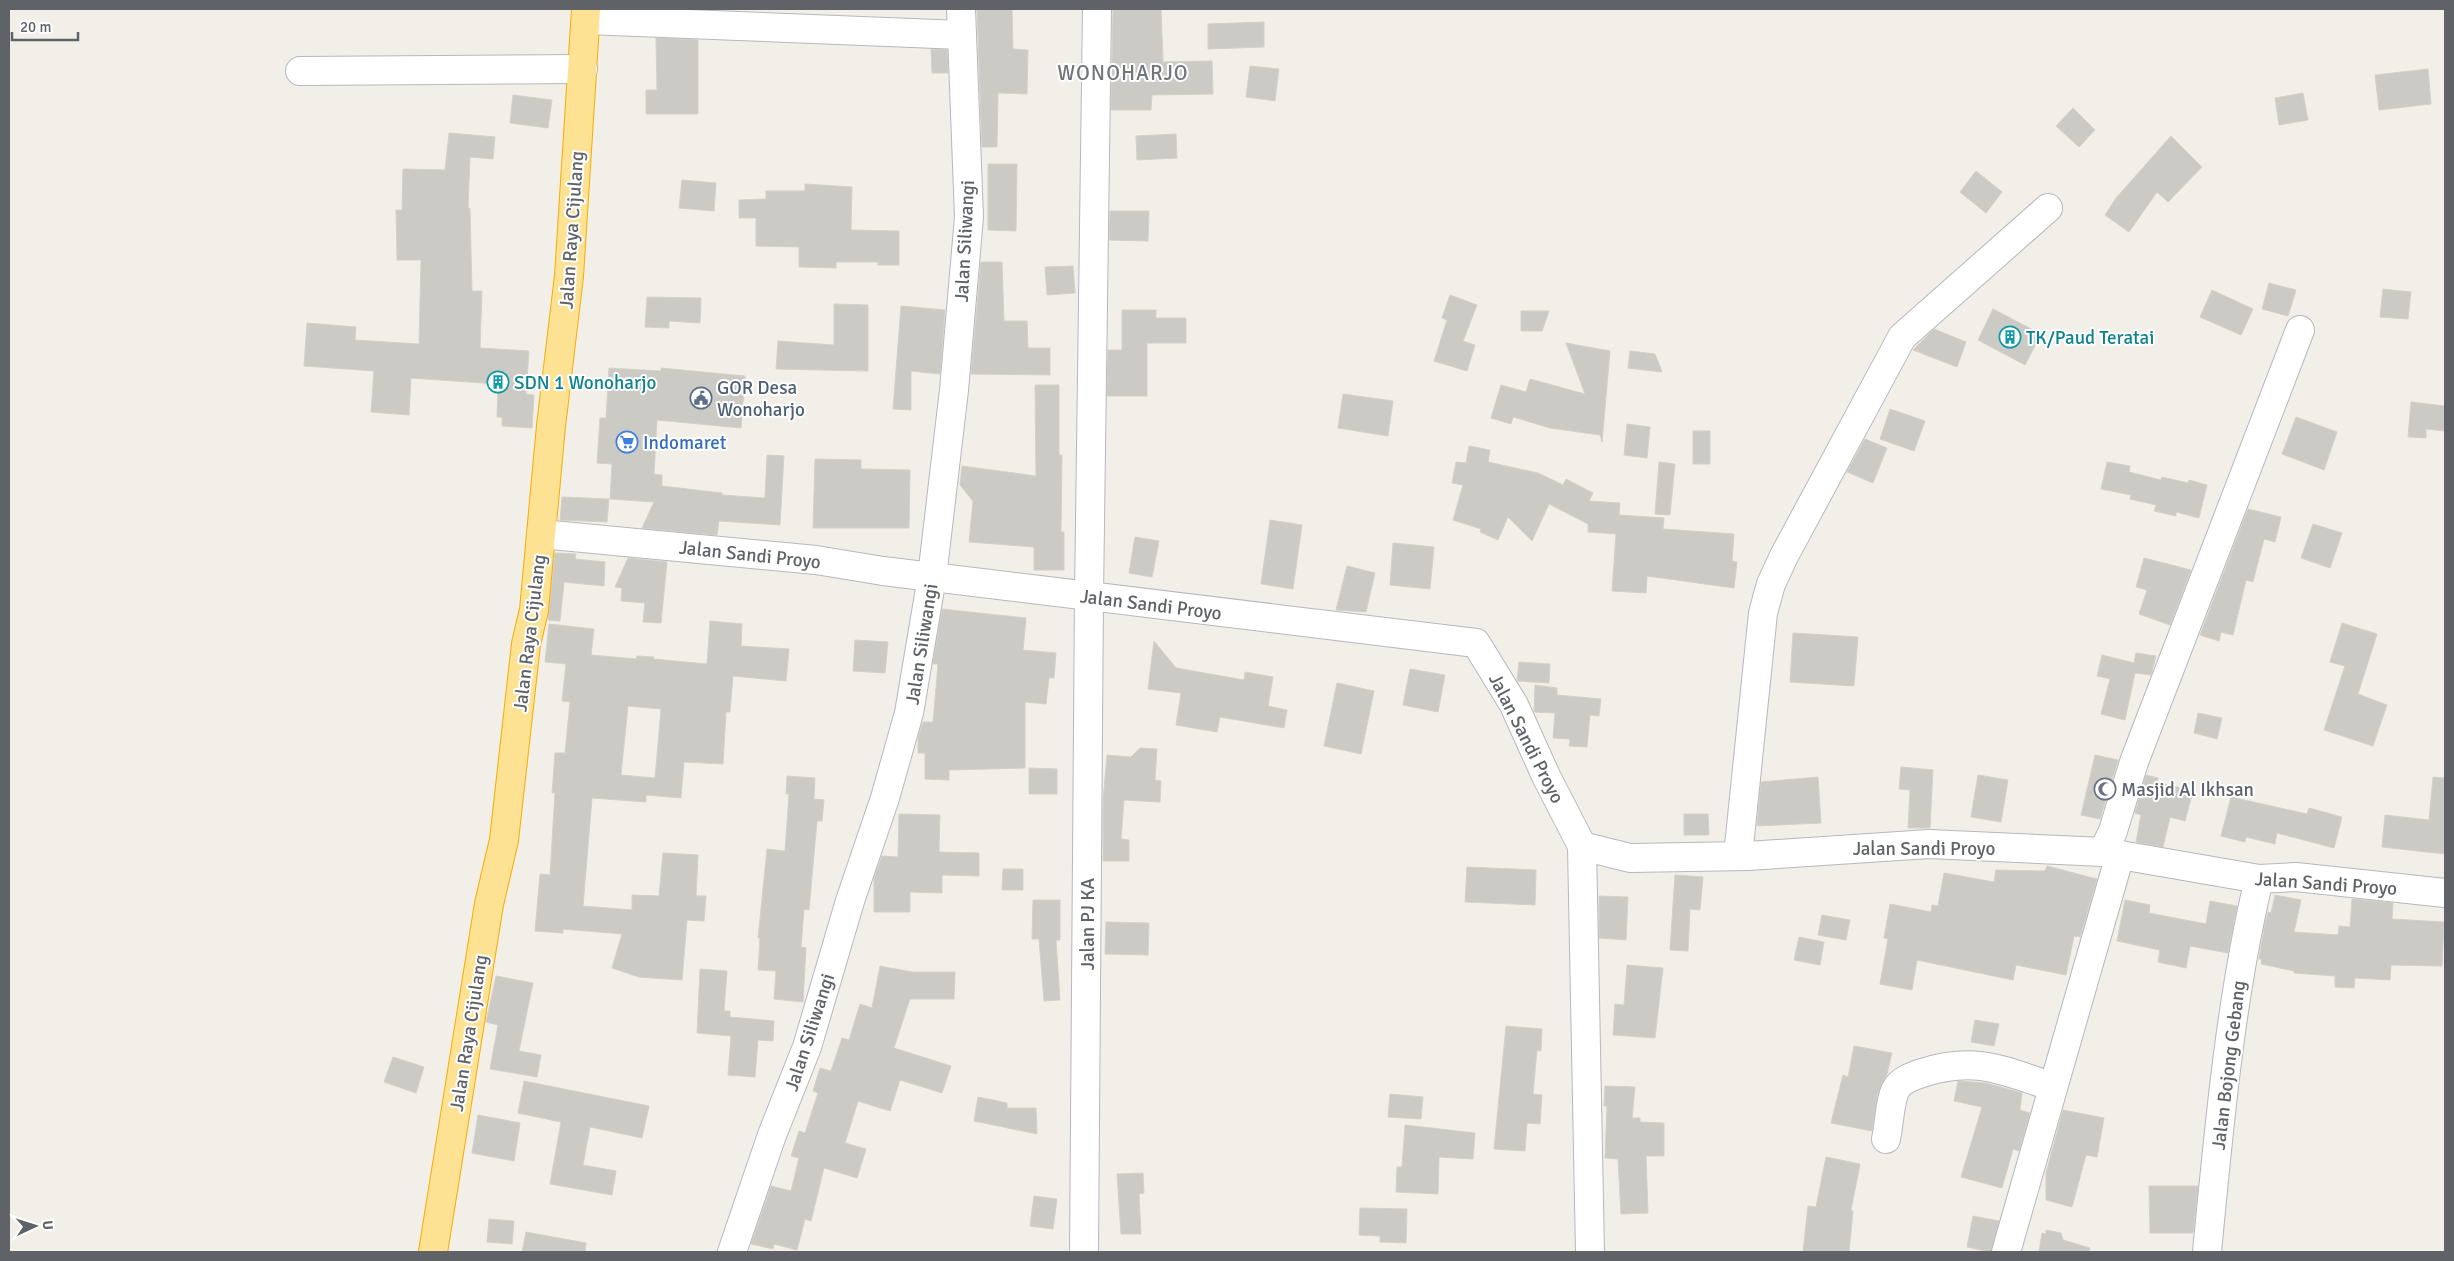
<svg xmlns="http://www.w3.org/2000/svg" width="2454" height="1261" font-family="Signika,sans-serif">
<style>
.building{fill:#cccac5;stroke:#d6d1c6;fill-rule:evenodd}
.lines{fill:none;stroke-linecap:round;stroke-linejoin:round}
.minor-casing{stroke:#b5b8bc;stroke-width:30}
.highway-casing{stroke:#f9ab00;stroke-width:30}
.minor{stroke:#fff;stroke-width:28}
.highway{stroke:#fde293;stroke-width:28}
.labels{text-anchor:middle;stroke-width:4;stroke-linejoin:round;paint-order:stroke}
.street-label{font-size:19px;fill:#5f6368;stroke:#fff}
.culture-label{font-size:19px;fill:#0d838f;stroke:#fff;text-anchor:start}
.service-label{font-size:19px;fill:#4e5e75;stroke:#fff;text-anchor:start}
.shop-label{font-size:19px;fill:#366cbe;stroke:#fff;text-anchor:start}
.worship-label{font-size:19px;fill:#5b616d;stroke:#fff;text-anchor:start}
.quarter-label{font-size:21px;letter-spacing:1px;fill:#70757a;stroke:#fff}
</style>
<rect width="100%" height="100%" fill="#f1efe8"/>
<g class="building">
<polygon points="977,9 1012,9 1013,49 1028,50 1027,94 998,93 997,147 982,147"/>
<polygon points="1113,9 1161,9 1163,62 1212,61 1213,94 1152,95 1151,110 1111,110"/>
<polygon points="1264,22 1264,47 1208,49 1208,24"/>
<polygon points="656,38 698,40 698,114 646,114 646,90 657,90"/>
<polygon points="931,49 947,50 948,73 932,73"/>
<polygon points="1250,66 1279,69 1275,101 1246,97"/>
<polygon points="2428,69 2431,104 2379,110 2375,75"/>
<polygon points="2303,93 2308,120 2279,125 2275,98"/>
<polygon points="513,95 552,100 548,128 510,123"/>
<polygon points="2073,108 2095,130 2079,147 2056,126"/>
<polygon points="449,133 495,137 493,159 470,157 468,208 470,208 472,291 482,291 480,348 529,351 526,394 534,395 532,428 502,426 502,417 497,417 498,384 411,378 409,415 371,412 374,371 304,366 307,323 356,327 355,340 419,344 421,260 397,260 396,210 402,210 403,169 445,170"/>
<polygon points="1176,134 1177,158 1137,160 1136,136"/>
<polygon points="2171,136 2202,167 2168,202 2157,192 2129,232 2105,215 2116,198"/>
<polygon points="988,164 1017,164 1016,231 988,230"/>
<polygon points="1976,171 2002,192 1986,213 1960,192"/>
<polygon points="682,180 716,183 714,211 679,208"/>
<polygon points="805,184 852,187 851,230 899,231 899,265 878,265 878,262 836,262 836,268 799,267 799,247 756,246 756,218 739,218 739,200 766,199 766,191 805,191"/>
<polygon points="1110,211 1149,211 1148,241 1109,240"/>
<polygon points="981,262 1002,262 1004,321 1027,321 1028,348 1050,348 1050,375 971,374"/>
<polygon points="1073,266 1075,293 1047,295 1045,267"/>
<polygon points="2269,283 2296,290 2288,316 2262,309"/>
<polygon points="2383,289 2411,292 2408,319 2380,317"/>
<polygon points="2212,290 2253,309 2241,335 2200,317"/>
<polygon points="1450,295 1477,305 1463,341 1475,345 1467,371 1434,361 1447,320 1442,318"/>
<polygon points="647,297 701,298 700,323 669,321 669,328 645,327"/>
<polygon points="834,304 868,305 868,371 776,369 778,341 834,345"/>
<polygon points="901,306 945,310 940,374 911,371 911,410 893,409"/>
<polygon points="1993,309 2041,334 2025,365 1978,340"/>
<polygon points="1122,310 1156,310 1156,318 1186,318 1186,343 1147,343 1147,396 1107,396 1108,350 1122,350"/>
<polygon points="1521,311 1549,311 1542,331 1521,331"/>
<polygon points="1934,329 1966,342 1957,367 1913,350"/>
<polygon points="1566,343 1610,351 1602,442 1600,435 1550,428 1513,417 1511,424 1491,418 1501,385 1526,392 1530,379 1585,394"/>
<polygon points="1630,351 1655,354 1662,372 1628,368"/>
<polygon points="609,368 661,371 661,368 745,376 741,428 657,420 654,474 662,475 662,486 722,493 722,495 765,498 767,455 784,456 780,525 719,521 717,535 642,528 654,502 610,499 612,464 597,463 600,418 606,418"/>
<polygon points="1035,385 1059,385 1059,455 1062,455 1061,532 1064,532 1064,570 1034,570 1034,547 969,542 973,501 960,485 962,466 1036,476"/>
<polygon points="1343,394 1393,401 1388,436 1338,428"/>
<polygon points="2411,402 2445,406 2445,431 2426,429 2426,438 2408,437"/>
<polygon points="1890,409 1925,421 1914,451 1880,439"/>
<polygon points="2296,417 2337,432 2324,470 2282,454"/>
<polygon points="1627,424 1650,427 1647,458 1624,455"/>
<rect x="1693" y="431" width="17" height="33"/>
<polygon points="1865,439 1887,448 1873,483 1847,472"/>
<polygon points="1469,446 1490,450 1488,462 1538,473 1563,485 1566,479 1593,493 1589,501 1620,503 1619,515 1664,518 1663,529 1734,534 1732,561 1737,562 1734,588 1647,576 1646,593 1612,591 1616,534 1588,532 1588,524 1549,504 1532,541 1508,517 1498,540 1480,532 1481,529 1453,520 1463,485 1452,483 1456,462 1466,463"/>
<polygon points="815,459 861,460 861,469 910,470 909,528 813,528"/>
<polygon points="1659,462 1675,464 1670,515 1655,514"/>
<polygon points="2107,462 2130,466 2129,472 2161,480 2162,477 2188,483 2189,480 2207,485 2199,518 2176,512 2176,516 2154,511 2156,505 2130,499 2131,495 2101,489"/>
<polygon points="562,497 609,499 607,522 560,520"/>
<polygon points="2248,509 2281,517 2275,542 2264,539 2253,582 2246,580 2233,635 2221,632 2219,641 2200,635"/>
<polygon points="1270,520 1302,525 1293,589 1261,584"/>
<polygon points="2313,524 2342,533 2330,568 2301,558"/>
<polygon points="1135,537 1159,541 1152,577 1129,573"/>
<polygon points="1393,543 1434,547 1430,589 1390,585"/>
<polygon points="555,553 576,554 575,559 605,562 604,586 564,582 560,621 548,620"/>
<polygon points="628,558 667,562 661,623 643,622 645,603 621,601 622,588 615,587"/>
<polygon points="2144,558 2191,570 2170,625 2139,614 2147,590 2136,587"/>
<polygon points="1347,566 1375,573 1366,612 1336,610"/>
<polygon points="942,609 1026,618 1023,650 1056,653 1054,678 1049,678 1046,704 1025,702 1025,768 949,770 949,780 925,779 925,753 918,753 918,738 923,722 933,722 938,664 933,664"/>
<path d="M 710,621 L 742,624 L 741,646 L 789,649 L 786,681 L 733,676 L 730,712 L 726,712 L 723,764 L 684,762 L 681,798 L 646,795 L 646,802 L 592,798 L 583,906 L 632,910 L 632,895 L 659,896 L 663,853 L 698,855 L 696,896 L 706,896 L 704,921 L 687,920 L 682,980 L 639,977 L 612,968 L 622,934 L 563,929 L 563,933 L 535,931 L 540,874 L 550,875 L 555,793 L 552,793 L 555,753 L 565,753 L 570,702 L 562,701 L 566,664 L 545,662 L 549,624 L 594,629 L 591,655 L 636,659 L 637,656 L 654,657 L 653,659 L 707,664 ZM 628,706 L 661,709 L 655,778 L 621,775 Z"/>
<polygon points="2342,623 2377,634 2358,694 2387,705 2373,746 2324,730 2345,666 2330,662"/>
<polygon points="1793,633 1858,637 1854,686 1790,682"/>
<polygon points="855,640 888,642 885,673 853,671"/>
<polygon points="1154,641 1176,668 1244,680 1245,672 1273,677 1268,706 1287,710 1284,728 1220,717 1217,732 1176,725 1181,693 1148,689"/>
<polygon points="2136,653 2156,656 2151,675 2135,673 2125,720 2101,714 2110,679 2097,676 2102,655 2134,663"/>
<polygon points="1519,662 1550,664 1549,683 1517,681"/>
<polygon points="1410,669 1445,675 1438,712 1403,705"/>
<polygon points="1337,683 1374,691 1361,754 1324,746"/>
<polygon points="1535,685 1557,688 1557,695 1601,699 1599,716 1590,715 1587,747 1569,746 1570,739 1553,738 1555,713 1534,712"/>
<polygon points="2198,713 2222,718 2217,739 2194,733"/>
<polygon points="1140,748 1157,749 1155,780 1161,781 1160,802 1124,800 1121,839 1129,840 1129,861 1103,861 1103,801 1107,755 1131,757"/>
<polygon points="2095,755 2118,760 2100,819 2081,815"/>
<polygon points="1901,767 1933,770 1930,828 1908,828 1910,790 1899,789"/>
<polygon points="1029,768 1057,769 1057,794 1029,794"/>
<polygon points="1978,775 2008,780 2001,822 1971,817"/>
<polygon points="2146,775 2158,778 2157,782 2193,791 2185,821 2170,817 2163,847 2136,842 2141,815 2135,813"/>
<polygon points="787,776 815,778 814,799 824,800 822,821 817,821 809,910 804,909 801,947 806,948 803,1002 774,999 776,971 758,970 760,938 758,938 767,849 785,851 789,794 786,794"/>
<polygon points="1818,777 1821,823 1757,826 1761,782"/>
<polygon points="2433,777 2445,778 2445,854 2382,847 2385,815 2429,820"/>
<polygon points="2231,797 2307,814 2309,808 2342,817 2334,848 2277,833 2275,844 2246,837 2245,842 2221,836"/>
<polygon points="899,814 940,815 939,852 979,853 979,876 942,875 942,893 910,892 910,912 874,912 874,878 882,856 898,857"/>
<polygon points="1684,814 1708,814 1709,835 1684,835"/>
<polygon points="2047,866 2097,879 2080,937 2074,936 2066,975 2016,965 2013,980 1917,960 1912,990 1880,984 1888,939 1884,938 1890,904 1931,912 1932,905 1938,906 1944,873 1994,882 1996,870 2045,871"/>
<polygon points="1467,867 1536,870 1535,905 1465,902"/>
<polygon points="1003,869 1023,869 1023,890 1002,890"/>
<polygon points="1675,875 1703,877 1700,910 1690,909 1688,951 1670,950"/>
<polygon points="2275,895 2301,900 2294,932 2338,935 2339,926 2350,927 2352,899 2393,903 2392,919 2444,922 2442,966 2391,965 2390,980 2355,978 2354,988 2335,987 2335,976 2294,973 2294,971 2261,964 2262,959 2259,959 2264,928 2268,912 2271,913"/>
<polygon points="1599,896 1628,897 1626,940 1599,938"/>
<polygon points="1033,900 1060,900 1060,940 1056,940 1060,1000 1044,1001 1039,939 1032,939"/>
<polygon points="2125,900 2150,905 2149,913 2206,924 2210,901 2237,906 2228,953 2190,946 2186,968 2158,962 2160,950 2117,941"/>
<polygon points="1822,915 1850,920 1846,940 1818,935"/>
<polygon points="1106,922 1149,923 1148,955 1105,954"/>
<polygon points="1799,937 1824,942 1820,965 1794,960"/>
<polygon points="1627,965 1663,968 1655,1038 1613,1035 1615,1004 1624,1005"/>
<polygon points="880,966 912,972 955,972 954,999 910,999 894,1048 951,1066 942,1093 900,1080 890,1111 858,1101 845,1143 866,1149 857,1178 824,1168 811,1221 805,1219 797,1250 774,1244 773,1249 751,1244 771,1186 791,1191 799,1158 791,1156 799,1131 805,1133 818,1093 813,1091 820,1068 831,1071 842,1038 849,1040 860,1004 872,1008"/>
<polygon points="700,969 727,971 724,1011 730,1011 730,1017 774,1021 773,1041 758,1040 755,1077 728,1075 731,1036 697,1033"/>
<polygon points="496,976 533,983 519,1051 541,1055 537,1077 490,1069 498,1025 486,1022"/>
<polygon points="1975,1020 1999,1024 1994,1046 1971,1042"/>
<polygon points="1506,1026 1542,1029 1541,1051 1537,1050 1533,1094 1542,1095 1540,1124 1527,1123 1525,1151 1494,1149"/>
<polygon points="1854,1046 1892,1053 1887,1074 1877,1095 1872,1131 1831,1123 1843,1075 1848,1077"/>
<polygon points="393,1057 424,1067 416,1093 384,1082"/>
<polygon points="524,1081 649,1106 642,1138 590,1127 583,1165 616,1171 612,1195 550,1184 561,1122 518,1113"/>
<polygon points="1958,1081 1986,1083 2022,1093 2020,1110 2030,1113 2019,1151 2013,1149 2002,1188 1961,1177 1982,1107 1954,1101"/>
<polygon points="1605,1086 1635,1087 1632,1118 1640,1118 1640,1122 1664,1123 1664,1156 1646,1156 1648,1213 1621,1214 1618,1159 1605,1158 1607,1106 1604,1106"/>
<polygon points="1390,1094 1423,1097 1421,1119 1388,1117"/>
<polygon points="978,1097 1007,1103 1007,1108 1036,1108 1037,1134 974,1121"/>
<polygon points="2063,1110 2104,1118 2097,1157 2086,1155 2072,1207 2046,1200 2046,1173"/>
<polygon points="478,1115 520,1123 514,1161 472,1153"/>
<polygon points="1405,1125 1475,1133 1473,1159 1439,1157 1438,1194 1396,1192 1397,1167 1402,1167"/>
<polygon points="1826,1157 1860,1164 1851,1210 1853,1211 1849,1252 1803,1252 1808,1206 1816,1207"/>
<polygon points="1143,1173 1144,1193 1139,1194 1141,1234 1121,1234 1117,1174"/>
<polygon points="2149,1186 2198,1186 2193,1233 2150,1233"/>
<polygon points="1034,1196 1057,1199 1053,1229 1030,1226"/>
<polygon points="1360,1208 1407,1209 1406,1243 1380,1242 1380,1236 1359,1235"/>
<polygon points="1973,1216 1999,1221 1991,1252 1967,1247"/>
<polygon points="489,1219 514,1221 512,1244 487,1242"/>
<polygon points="2046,1230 2061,1233 2063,1240 2090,1248 2089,1252 2039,1252 2042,1233 2046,1234"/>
<polygon points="526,1232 586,1243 585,1252 522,1252"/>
</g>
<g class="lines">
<g class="minor-casing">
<g id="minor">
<polyline points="586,20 962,35"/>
<polyline points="300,71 583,69"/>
<polyline points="541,534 816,560 883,571 1476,643 1514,705 1546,776 1582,846 1630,858 1748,856 1929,844 2103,852 2259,879 2296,877 2445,893"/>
<polyline points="1582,846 1590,1252"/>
<polyline points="2103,852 2113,831 2134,762 2300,330"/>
<polyline points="1738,856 1763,613 1771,584 1784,556 1902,337 2048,208"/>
<path d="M 1886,1139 C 1889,1126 1890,1099 1896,1089 C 1901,1080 1913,1076 1922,1073 C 1976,1056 2002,1070 2053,1087"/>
<polyline points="732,1252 772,1135 807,1047 850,901 885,798 909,713 932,577 954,390 969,217 961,9"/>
<polyline points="1084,1252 1089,596 1097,9"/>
<polyline points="2006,1252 2120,855"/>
<path d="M 2207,1252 C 2219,1128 2230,1001 2259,879"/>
</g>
</g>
<g class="highway-casing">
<polyline id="highway" points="433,1252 489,904 504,840 526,644 534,610 551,426 569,276 586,9"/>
</g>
<use href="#minor" class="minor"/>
<use href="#highway" class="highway"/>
</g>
<defs>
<g id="building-ring" transform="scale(1.125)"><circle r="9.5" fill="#fff" stroke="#0f9aa8" stroke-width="1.5"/><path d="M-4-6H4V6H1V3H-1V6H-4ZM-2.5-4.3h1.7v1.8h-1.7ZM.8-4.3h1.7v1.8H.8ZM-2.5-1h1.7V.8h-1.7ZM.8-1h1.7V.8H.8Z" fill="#0f9aa8"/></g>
<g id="civic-ring" transform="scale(1.125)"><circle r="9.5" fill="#fff" stroke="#5c6f8a" stroke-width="1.5"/><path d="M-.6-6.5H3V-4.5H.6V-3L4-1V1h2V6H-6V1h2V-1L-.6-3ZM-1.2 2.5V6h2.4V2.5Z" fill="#5c6f8a"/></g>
<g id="supermarket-ring" transform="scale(1.125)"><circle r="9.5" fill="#fff" stroke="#3f7fe0" stroke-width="1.5"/><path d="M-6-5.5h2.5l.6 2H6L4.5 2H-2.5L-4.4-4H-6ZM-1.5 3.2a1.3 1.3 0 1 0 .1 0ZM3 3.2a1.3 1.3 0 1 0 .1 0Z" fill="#3f7fe0"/></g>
<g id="mosque-ring" transform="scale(1.125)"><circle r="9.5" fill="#fff" stroke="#6b7280" stroke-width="1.5"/><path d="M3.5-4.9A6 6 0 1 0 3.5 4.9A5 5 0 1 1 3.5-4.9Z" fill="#6b7280"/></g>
</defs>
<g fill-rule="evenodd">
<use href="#building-ring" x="2010" y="337"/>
<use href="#building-ring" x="498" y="382"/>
<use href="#civic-ring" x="701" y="398"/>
<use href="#supermarket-ring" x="627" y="442"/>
<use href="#mosque-ring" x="2105" y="789"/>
</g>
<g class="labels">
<g class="street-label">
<text transform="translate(571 230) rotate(-86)" y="7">Jalan Raya Cijulang</text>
<text transform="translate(964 241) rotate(-87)" y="7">Jalan Siliwangi</text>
<text transform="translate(750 554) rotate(6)" y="7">Jalan Sandi Proyo</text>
<text transform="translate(1151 604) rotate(7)" y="7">Jalan Sandi Proyo</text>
<text transform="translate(529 633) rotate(-83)" y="7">Jalan Raya Cijulang</text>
<text transform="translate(921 644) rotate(-81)" y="7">Jalan Siliwangi</text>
<text transform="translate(1527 738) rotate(63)" y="7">Jalan Sandi Proyo</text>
<text x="1924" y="855">Jalan Sandi Proyo</text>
<text transform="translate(2326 883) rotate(4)" y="7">Jalan Sandi Proyo</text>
<text transform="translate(1087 924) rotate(-90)" y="7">Jalan PJ KA</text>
<text transform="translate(809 1032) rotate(-72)" y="7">Jalan Siliwangi</text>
<text transform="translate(468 1033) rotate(-81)" y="7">Jalan Raya Cijulang</text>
<text transform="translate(2228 1065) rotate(-83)" y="7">Jalan Bojong Gebang</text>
</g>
<g class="culture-label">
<text x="2026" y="344">TK/Paud Teratai</text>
<text x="514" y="389">SDN 1 Wonoharjo</text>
</g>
<g class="service-label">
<text x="717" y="394">GOR Desa<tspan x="717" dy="22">Wonoharjo</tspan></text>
</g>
<g class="shop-label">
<text x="643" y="449">Indomaret</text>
</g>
<g class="worship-label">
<text x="2121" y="796">Masjid Al Ikhsan</text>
</g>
<g class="quarter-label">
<text x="1123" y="80">WONOHARJO</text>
</g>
</g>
<rect width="2454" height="1261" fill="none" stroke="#5f6368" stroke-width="20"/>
<g transform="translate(35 1226) rotate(86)" stroke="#ffffff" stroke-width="4" paint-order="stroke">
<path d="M0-4L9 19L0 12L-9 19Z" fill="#5f6368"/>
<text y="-8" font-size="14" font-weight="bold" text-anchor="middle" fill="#5f6368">U</text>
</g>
<path d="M12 32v8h66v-8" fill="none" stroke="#5f6368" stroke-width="2.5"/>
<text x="20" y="32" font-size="15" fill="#5f6368" stroke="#ffffff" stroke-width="4" paint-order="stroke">20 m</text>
</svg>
